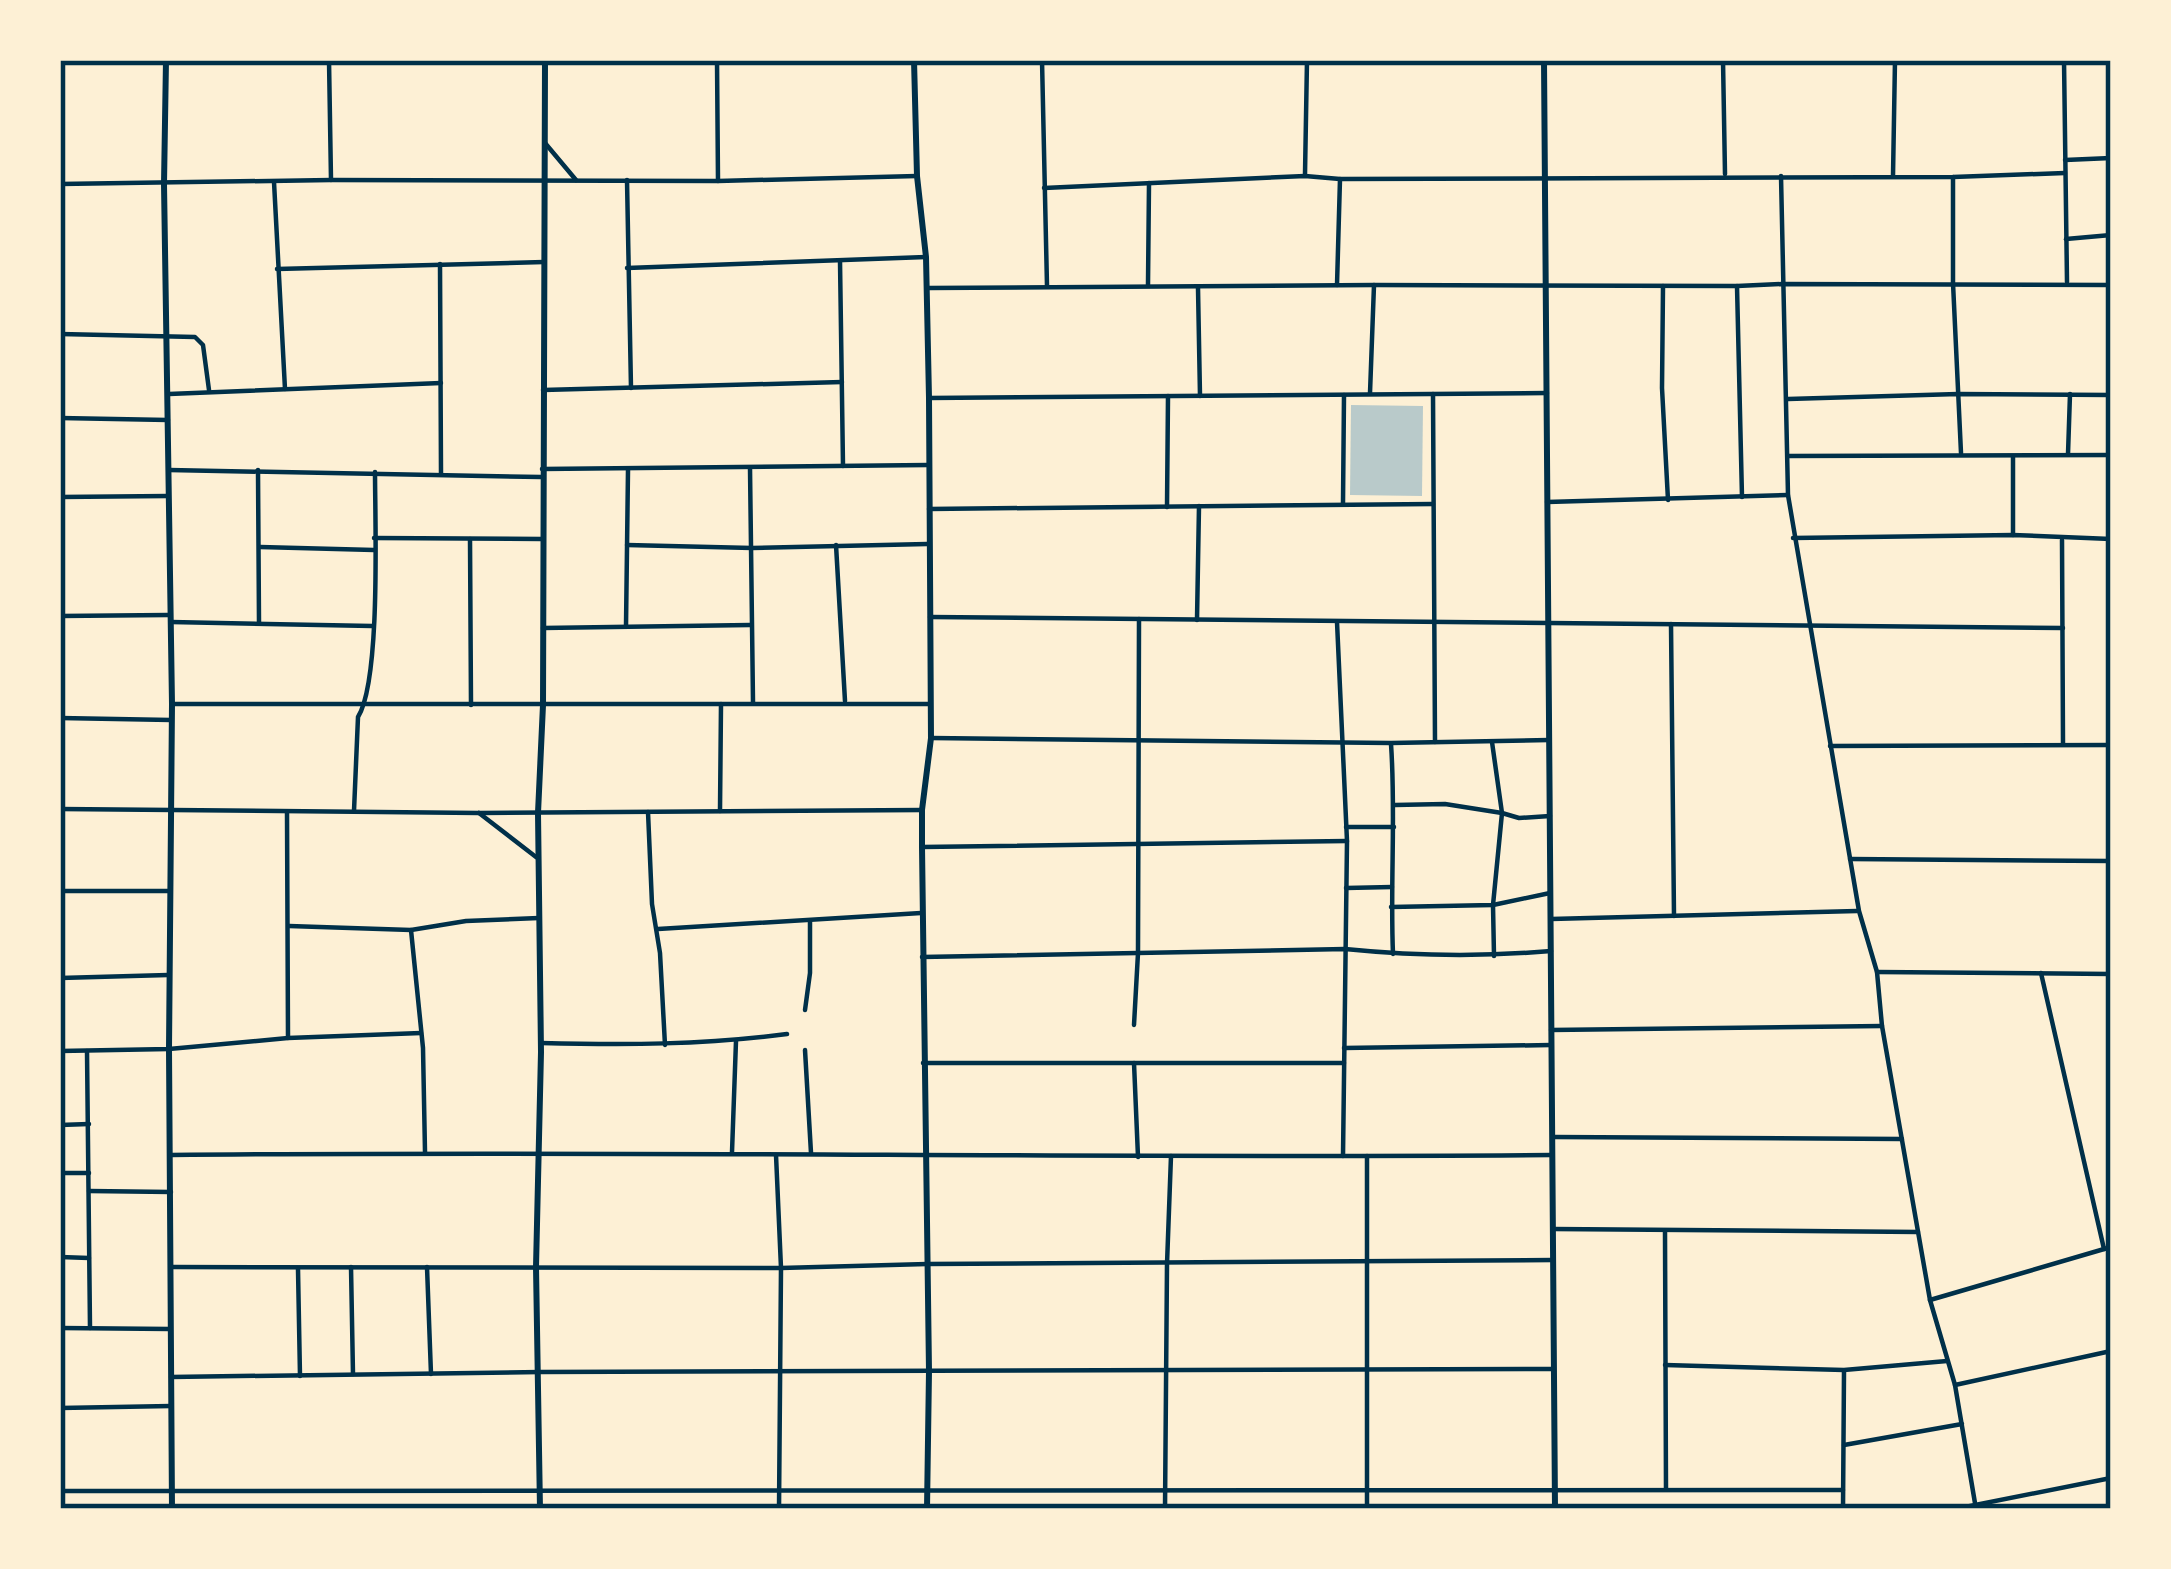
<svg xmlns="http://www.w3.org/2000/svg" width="2171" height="1569" font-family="'DM Sans',sans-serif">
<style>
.green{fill:#b9caca}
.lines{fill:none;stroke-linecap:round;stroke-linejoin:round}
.minor{stroke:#003049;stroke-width:4.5}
.tertiary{stroke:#003049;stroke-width:6}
.neatline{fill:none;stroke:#003049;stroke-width:4.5}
</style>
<rect width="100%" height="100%" fill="#fdf0d5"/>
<polygon class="green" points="1351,405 1423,406 1422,496 1350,495"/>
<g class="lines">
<g class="minor">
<polyline points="329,60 331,180"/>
<polyline points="717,60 718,181"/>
<polyline points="1042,60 1047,286"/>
<polyline points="1723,60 1725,174"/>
<polyline points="2064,60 2067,282"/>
<polyline points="545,143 576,180"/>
<polyline points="2065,160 2111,158"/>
<polyline points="1305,174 1307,60"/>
<polyline points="1781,176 1788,495 1859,911 1877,972 1882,1026 1930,1300 1955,1385 1976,1509"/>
<polyline points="1893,176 1895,60"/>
<polyline points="1953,177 1953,283 1961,453"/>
<polyline points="627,180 631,388"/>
<polyline points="274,182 285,389"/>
<polyline points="60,184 331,180 718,181 917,176"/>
<polyline points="1044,188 1305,176 1340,179 1953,177 2065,173"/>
<polyline points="2066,239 2111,235"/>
<polyline points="840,261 843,466"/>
<polyline points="440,264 441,474"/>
<polyline points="627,268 926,257"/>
<polyline points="277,269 544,262"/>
<polyline points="1148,285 1149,183"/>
<polyline points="1337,285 1340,179"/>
<polyline points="1663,286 1662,388 1668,500"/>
<polyline points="1737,286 1742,497"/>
<polyline points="929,288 1374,285 1737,286 1782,284 2111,285"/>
<polyline points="1198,288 1200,396"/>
<polyline points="60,334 195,337 203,345 209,390"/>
<polyline points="543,390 842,382"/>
<polyline points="1370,393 1374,285"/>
<polyline points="169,394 441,383"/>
<polyline points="1433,394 1435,742"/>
<polyline points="929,398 1547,393"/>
<polyline points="1788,399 1958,394 2111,395"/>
<polyline points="60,418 168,420"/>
<polyline points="2068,454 2070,394"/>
<polyline points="1788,456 2111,455"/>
<polyline points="750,468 753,702"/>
<polyline points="542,469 928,465"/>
<polyline points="169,470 541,477"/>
<polyline points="258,470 259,623"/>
<polyline points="60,497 168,496"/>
<polyline points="1547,502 1788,495"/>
<polyline points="1343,503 1344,395"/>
<polyline points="1167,507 1168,396"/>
<polyline points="929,509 1433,504"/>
<polyline points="2013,535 2013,457"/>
<polyline points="374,538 542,539"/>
<polyline points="1793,538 2013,535 2111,539"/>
<polyline points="470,539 471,705"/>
<polyline points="2062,540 2063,744"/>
<polyline points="627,545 752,548 927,544"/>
<polyline points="836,545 845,701"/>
<polyline points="260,547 374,550"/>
<polyline points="60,616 168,615"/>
<polyline points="930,617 2063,628"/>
<polyline points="1197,620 1199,506"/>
<polyline points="171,622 372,626"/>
<polyline points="1337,622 1347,841 1343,1156"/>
<polyline points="1671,624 1674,916"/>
<polyline points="626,626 628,470"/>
<polyline points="543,628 750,625"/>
<polyline points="172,704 929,704"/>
<polyline points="60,718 171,720"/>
<polyline points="931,738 1391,743 1549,740"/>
<polyline points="1492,742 1502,813 1493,905 1494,956"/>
<path d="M 1391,744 C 1396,814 1390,884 1393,954"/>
<polyline points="1830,746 2111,745"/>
<polyline points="1395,805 1445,804 1502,813 1519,818 1550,816"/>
<polyline points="60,809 479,813 922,810"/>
<path d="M 354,811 L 358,717 C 381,680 375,522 375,472"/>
<polyline points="720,811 721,704"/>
<polyline points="287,812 288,1038"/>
<polyline points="648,812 652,904 660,953 665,1045"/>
<polyline points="479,813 536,857"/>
<polyline points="1346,827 1394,827"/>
<polyline points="922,847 1347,841"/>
<polyline points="1850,859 2111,861"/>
<polyline points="1346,888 1392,887"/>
<polyline points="60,891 168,891"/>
<polyline points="1391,907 1493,905 1550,893"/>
<polyline points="1551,919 1857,911"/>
<polyline points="289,926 411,930 466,921 539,918"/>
<polyline points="658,929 921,913"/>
<polyline points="411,930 423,1048 425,1152"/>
<path d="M 922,957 L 1345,949 C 1414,956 1482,957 1551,951"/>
<polyline points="1877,972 2111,974"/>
<polyline points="2041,973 2104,1249"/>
<polyline points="60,978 168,975"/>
<polyline points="805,1010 810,973 810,921"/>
<polyline points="1134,1025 1138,953 1139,619"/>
<polyline points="1551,1030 1882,1026"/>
<path d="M 541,1043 C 625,1045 703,1045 787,1034"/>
<polyline points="1344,1048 1551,1045"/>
<polyline points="805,1050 811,1153"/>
<polyline points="60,1051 169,1049 288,1038 421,1033"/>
<polyline points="87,1051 90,1328"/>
<polyline points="923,1063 1344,1063"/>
<polyline points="1134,1063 1138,1157"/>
<polyline points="60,1125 89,1124"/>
<polyline points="1554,1137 1902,1139"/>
<polyline points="732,1152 736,1041"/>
<path d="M 171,1155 C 631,1150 1091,1159 1551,1155"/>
<polyline points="776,1155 781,1268 779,1509"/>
<polyline points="1367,1156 1367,1509"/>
<polyline points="60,1173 89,1173"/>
<polyline points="89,1191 171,1192"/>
<polyline points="1553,1229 1918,1232"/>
<polyline points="1665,1232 1666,1489"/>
<polyline points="60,1257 89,1258"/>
<polyline points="173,1267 781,1268 927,1264 1553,1260"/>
<polyline points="351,1267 353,1374"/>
<polyline points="427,1267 431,1374"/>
<polyline points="298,1269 300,1376"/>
<polyline points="1930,1300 2111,1247"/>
<polyline points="60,1328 170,1329"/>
<polyline points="1665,1365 1844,1370 1947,1361"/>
<polyline points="171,1377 540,1372 1552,1369"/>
<polyline points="1955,1385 2111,1351"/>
<polyline points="60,1408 171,1406"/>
<polyline points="1844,1445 1962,1424"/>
<polyline points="60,1491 1843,1490"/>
<polyline points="1165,1509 1167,1264 1171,1156"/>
<polyline points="1843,1509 1844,1371"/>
<polyline points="1955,1509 2111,1478"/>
</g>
<g class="tertiary">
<polyline points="166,60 164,184 172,704 169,1049 172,1509"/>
<polyline points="914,60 917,176 926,257 929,398 931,738 922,810 922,847 929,1371 927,1509"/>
<polyline points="1544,60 1555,1509"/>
<polyline points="540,1509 536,1267 541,1052 538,813 543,705 545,60"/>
</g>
</g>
<rect width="2171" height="1569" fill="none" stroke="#fdf0d5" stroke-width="126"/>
<rect x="63" y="63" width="2045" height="1443" class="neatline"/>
</svg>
